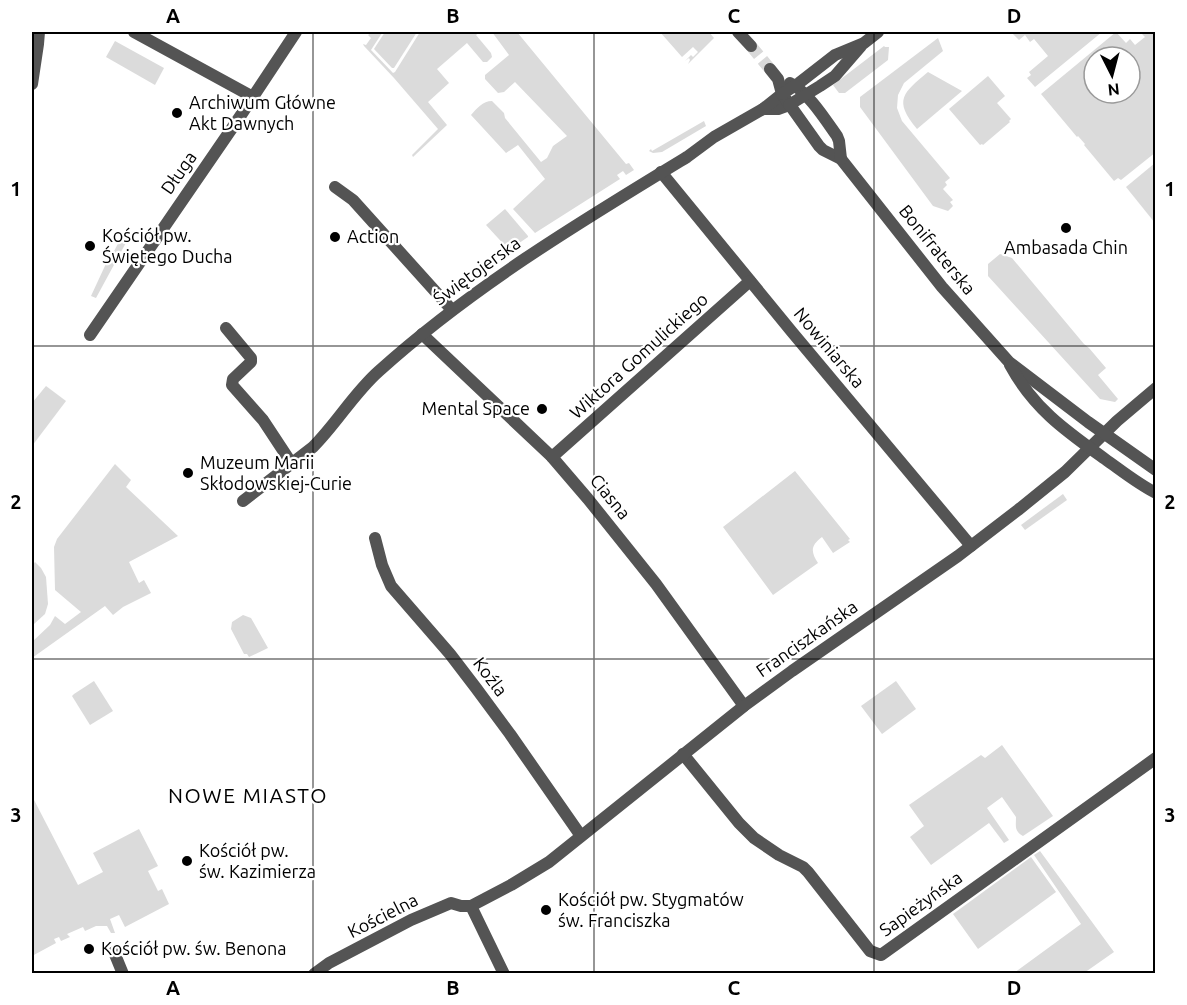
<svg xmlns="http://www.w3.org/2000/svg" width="1187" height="1005" font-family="Ubuntu,sans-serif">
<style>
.green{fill:#dbdbdb;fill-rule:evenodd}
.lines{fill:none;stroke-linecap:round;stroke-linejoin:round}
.tertiary-tunnel{stroke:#d9d9d9;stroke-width:12;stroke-dasharray:12 6;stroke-linecap:butt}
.minor{stroke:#545454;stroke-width:12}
.tertiary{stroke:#545454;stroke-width:12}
.grid{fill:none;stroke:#000;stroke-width:1.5;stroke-opacity:0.55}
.poi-dot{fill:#000;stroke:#fff;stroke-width:2}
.labels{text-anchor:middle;stroke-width:4.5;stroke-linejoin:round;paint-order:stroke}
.poi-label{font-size:18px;fill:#000;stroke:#fff;text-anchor:start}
.street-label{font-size:18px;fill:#000;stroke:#fff}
.quarter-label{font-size:21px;letter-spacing:1.5px;fill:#000;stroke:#fff}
.neatline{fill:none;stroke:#000;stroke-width:2}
.grid-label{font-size:20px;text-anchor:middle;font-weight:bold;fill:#000}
</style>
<rect width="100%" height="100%" fill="#fff"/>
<g class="green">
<polygon points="372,32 382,33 371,50 393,73 395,72 420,32 480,32 476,35 491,53 492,57 487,62 483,62 467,43 437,69 449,83 428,102 447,125 413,157 412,155 438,129 394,78 364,46 363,44 366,45 371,38 368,35"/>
<polygon points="385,32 417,32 394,68 392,68 374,49"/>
<path d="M 492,32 L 517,32 L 626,164 L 629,163 L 634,170 L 626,175 L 623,171 L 617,175 L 620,179 L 535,233 L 513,209 L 545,179 L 518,145 L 506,153 L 471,115 C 476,109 483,101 492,101 L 504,113 L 505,118 L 541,162 L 547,158 L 553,146 L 567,136 L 515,82 L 504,92 L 498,93 L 485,79 L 485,75 L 509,55 Z"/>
<polygon points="660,32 709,32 714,38 688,64 690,60 689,58 685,61 691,55 693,57 698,52 693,47 682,57"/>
<polygon points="1011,32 1102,32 1035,87 1027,78 1031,75 1029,72 1048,56 1034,39 1030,42 1025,35 1019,40"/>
<path d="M 1116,32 L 1126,43 L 1130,39 L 1135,45 L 1145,37 L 1142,34 L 1145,32 L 1155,32 L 1156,152 L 1121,180 L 1118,178 L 1114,181 L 1084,145 L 1085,144 L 1078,136 L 1077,137 L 1041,94 ZM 1094,57 L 1130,57 L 1130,93 L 1094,93 Z"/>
<polygon points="938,38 943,51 904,83 898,95 897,108 902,121 950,178 945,182 947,185 943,189 953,200 950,202 953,206 948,211 933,206 860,107 860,97"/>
<polygon points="115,41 164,68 155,85 106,57"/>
<polygon points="884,46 885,47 889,47 888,60 845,93 839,93 833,85"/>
<path d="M 928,72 L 962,91 L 917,129 C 893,100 903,93 928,72 Z"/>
<polygon points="988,76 1005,96 997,103 1011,119 1009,121 1010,122 983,145 982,144 980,145 949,109"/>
<polygon points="704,121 706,126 662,152 653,153 649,151 651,149 652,151"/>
<polygon points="1155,163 1155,223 1126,187"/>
<polygon points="505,209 528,236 528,237 509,250 486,225"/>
<polygon points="122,236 128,239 96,298 91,296 110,255 112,255"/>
<polygon points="1000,254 1012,258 1084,344 1089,348 1106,368 1098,375 1118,399 1115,402 1100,399 988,276 988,264"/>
<polygon points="46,386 66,401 32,446 32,403"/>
<polygon points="115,464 131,480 126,487 178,536 129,562 139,583 144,580 151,593 123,607 113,615 105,606 32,658 32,642 50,625 55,616 65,624 81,612 55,590 54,547 57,539"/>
<path d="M 795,471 L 850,539 L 848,540 L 850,542 L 833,553 L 822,537 C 810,546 811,552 818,563 L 773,595 L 723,527 Z"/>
<polygon points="1063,494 1067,500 1025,530 1021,525"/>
<polygon points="35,562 41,568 46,577 48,604 45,614 34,624 32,623 32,566"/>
<polygon points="243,615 251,618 268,648 249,657 247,654 244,654 231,629 232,622"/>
<polygon points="94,681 113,711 90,725 72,696 74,694"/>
<polygon points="896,681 916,709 882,734 861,706"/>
<path d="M 1002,745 L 1053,816 L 1023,836 C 1014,831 1016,826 1016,817 L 1002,797 L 987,808 L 1009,840 L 1004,843 L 989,823 L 931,865 L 910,837 L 924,826 L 909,805 L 981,755 L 985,758 Z"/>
<polygon points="32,796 78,885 103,872 93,853 139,829 158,866 148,871 158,891 162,889 169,904 125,927 119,915 110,919 115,933 111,933 107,926 96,926 85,931 83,927 67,934 70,937 61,941 59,937 54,939 56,943 32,956"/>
<polygon points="1040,851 1114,952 1084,973 1014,973 1081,924 1034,855"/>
<polygon points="1031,857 1056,892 978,949 953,914"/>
</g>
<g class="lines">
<polyline class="tertiary-tunnel" points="751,46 770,69"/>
<g class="minor">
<polyline points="134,32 253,97"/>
<polyline points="32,84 38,44 39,32"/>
<polyline points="763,109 778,109 789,105"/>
<polyline points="661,172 792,332 971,546"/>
<polyline points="335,187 353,200 452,310"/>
<polyline points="226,328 251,358 251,362 233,379 232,385 263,420 292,464"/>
<polyline points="422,334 552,457 588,499 656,584 744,706"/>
<polyline points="90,335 239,118 296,32"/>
<polyline points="552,457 750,281"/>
<path d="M 243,501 L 313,447 C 337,423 354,393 379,371 C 472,287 580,222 687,157 L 714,137 L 763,109 L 782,94"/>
<polyline points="375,538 382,565 391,586 450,654 476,688 510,734 581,836"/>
<polyline points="683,754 739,823 754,838 779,855 803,867 808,872 870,951 881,955 1156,758"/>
<polyline points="471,906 504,974"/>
<polyline points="114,952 123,974"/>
<polyline points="314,974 329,963 411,920 451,903 461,906 471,906 511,885 549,862 744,706 792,671 958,556 1018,510 1065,472 1117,421 1156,388"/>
</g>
<g class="tertiary">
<polyline points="738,32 751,46"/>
<polyline points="770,69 778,79 782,94 819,146 823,150 841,159 942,287 1009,362 1088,422 1156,470"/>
<path d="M 790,83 C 808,92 825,119 837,136 L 839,141 L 841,159"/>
<polyline points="782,94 799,83 835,55 864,43 878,32"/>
<polyline points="789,105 820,86 835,76 861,46"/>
<path d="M 1010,365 C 1034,409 1066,431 1105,459 C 1122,471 1138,484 1156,493"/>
</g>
</g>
<path class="grid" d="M 313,32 L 313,974M 594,32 L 594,974M 874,32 L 874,974M 32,346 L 1156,346M 32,659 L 1156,659"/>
<g class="poi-dot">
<circle cx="177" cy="113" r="6"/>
<circle cx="1066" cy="228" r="6"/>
<circle cx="335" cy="237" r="6"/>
<circle cx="90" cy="246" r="6"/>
<circle cx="542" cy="409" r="6"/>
<circle cx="188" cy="473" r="6"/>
<circle cx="187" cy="861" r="6"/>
<circle cx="546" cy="910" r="6"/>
<circle cx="89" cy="949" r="6"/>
</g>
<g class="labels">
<g class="poi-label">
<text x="189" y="109">Archiwum Główne<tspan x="189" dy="21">Akt Dawnych</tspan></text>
<text x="102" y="242">Kościół pw.<tspan x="102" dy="21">Świętego Ducha</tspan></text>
<text x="347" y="243">Action</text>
<text x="1066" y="254" text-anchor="middle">Ambasada Chin</text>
<text x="530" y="415" text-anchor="end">Mental Space</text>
<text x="200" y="469">Muzeum Marii<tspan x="200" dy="21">Skłodowskiej-Curie</tspan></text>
<text x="199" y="857">Kościół pw.<tspan x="199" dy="21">św. Kazimierza</tspan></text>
<text x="558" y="906">Kościół pw. Stygmatów<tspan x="558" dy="21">św. Franciszka</tspan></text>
<text x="101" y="955">Kościół pw. św. Benona</text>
</g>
<g class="street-label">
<text transform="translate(179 173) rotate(-55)" y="6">Długa</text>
<text transform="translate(937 250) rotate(51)" y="6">Bonifraterska</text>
<text transform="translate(477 271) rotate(-36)" y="6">Świętojerska</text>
<text transform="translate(829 348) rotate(50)" y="6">Nowiniarska</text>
<text transform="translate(639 356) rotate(-42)" y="6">Wiktora Gomulickiego</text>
<text transform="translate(610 497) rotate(51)" y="6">Ciasna</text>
<text transform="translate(807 639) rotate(-35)" y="6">Franciszkańska</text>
<text transform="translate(490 677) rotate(53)" y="6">Koźla</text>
<text transform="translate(921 904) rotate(-36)" y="6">Sapieżyńska</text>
<text transform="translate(383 916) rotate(-27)" y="6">Kościelna</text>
</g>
<g class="quarter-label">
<text x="248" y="803">NOWE MIASTO</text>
</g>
</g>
<rect width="1187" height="1005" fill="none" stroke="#ffffff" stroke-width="66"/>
<g transform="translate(1112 75) rotate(174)"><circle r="28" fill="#ffffff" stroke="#999999" stroke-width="1.5"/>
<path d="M0-4.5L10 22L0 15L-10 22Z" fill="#000000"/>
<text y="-9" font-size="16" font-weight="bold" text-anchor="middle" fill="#000000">N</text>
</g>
<rect x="33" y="33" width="1121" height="939" class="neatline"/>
<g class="grid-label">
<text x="173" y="23">A</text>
<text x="453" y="23">B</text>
<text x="734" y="23">C</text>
<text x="1014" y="23">D</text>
<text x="16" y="196">1</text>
<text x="1170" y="196">1</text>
<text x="16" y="509">2</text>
<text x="1170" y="509">2</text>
<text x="16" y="822">3</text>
<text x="1170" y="822">3</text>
<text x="173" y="995">A</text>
<text x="453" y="995">B</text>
<text x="734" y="995">C</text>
<text x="1014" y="995">D</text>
</g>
</svg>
